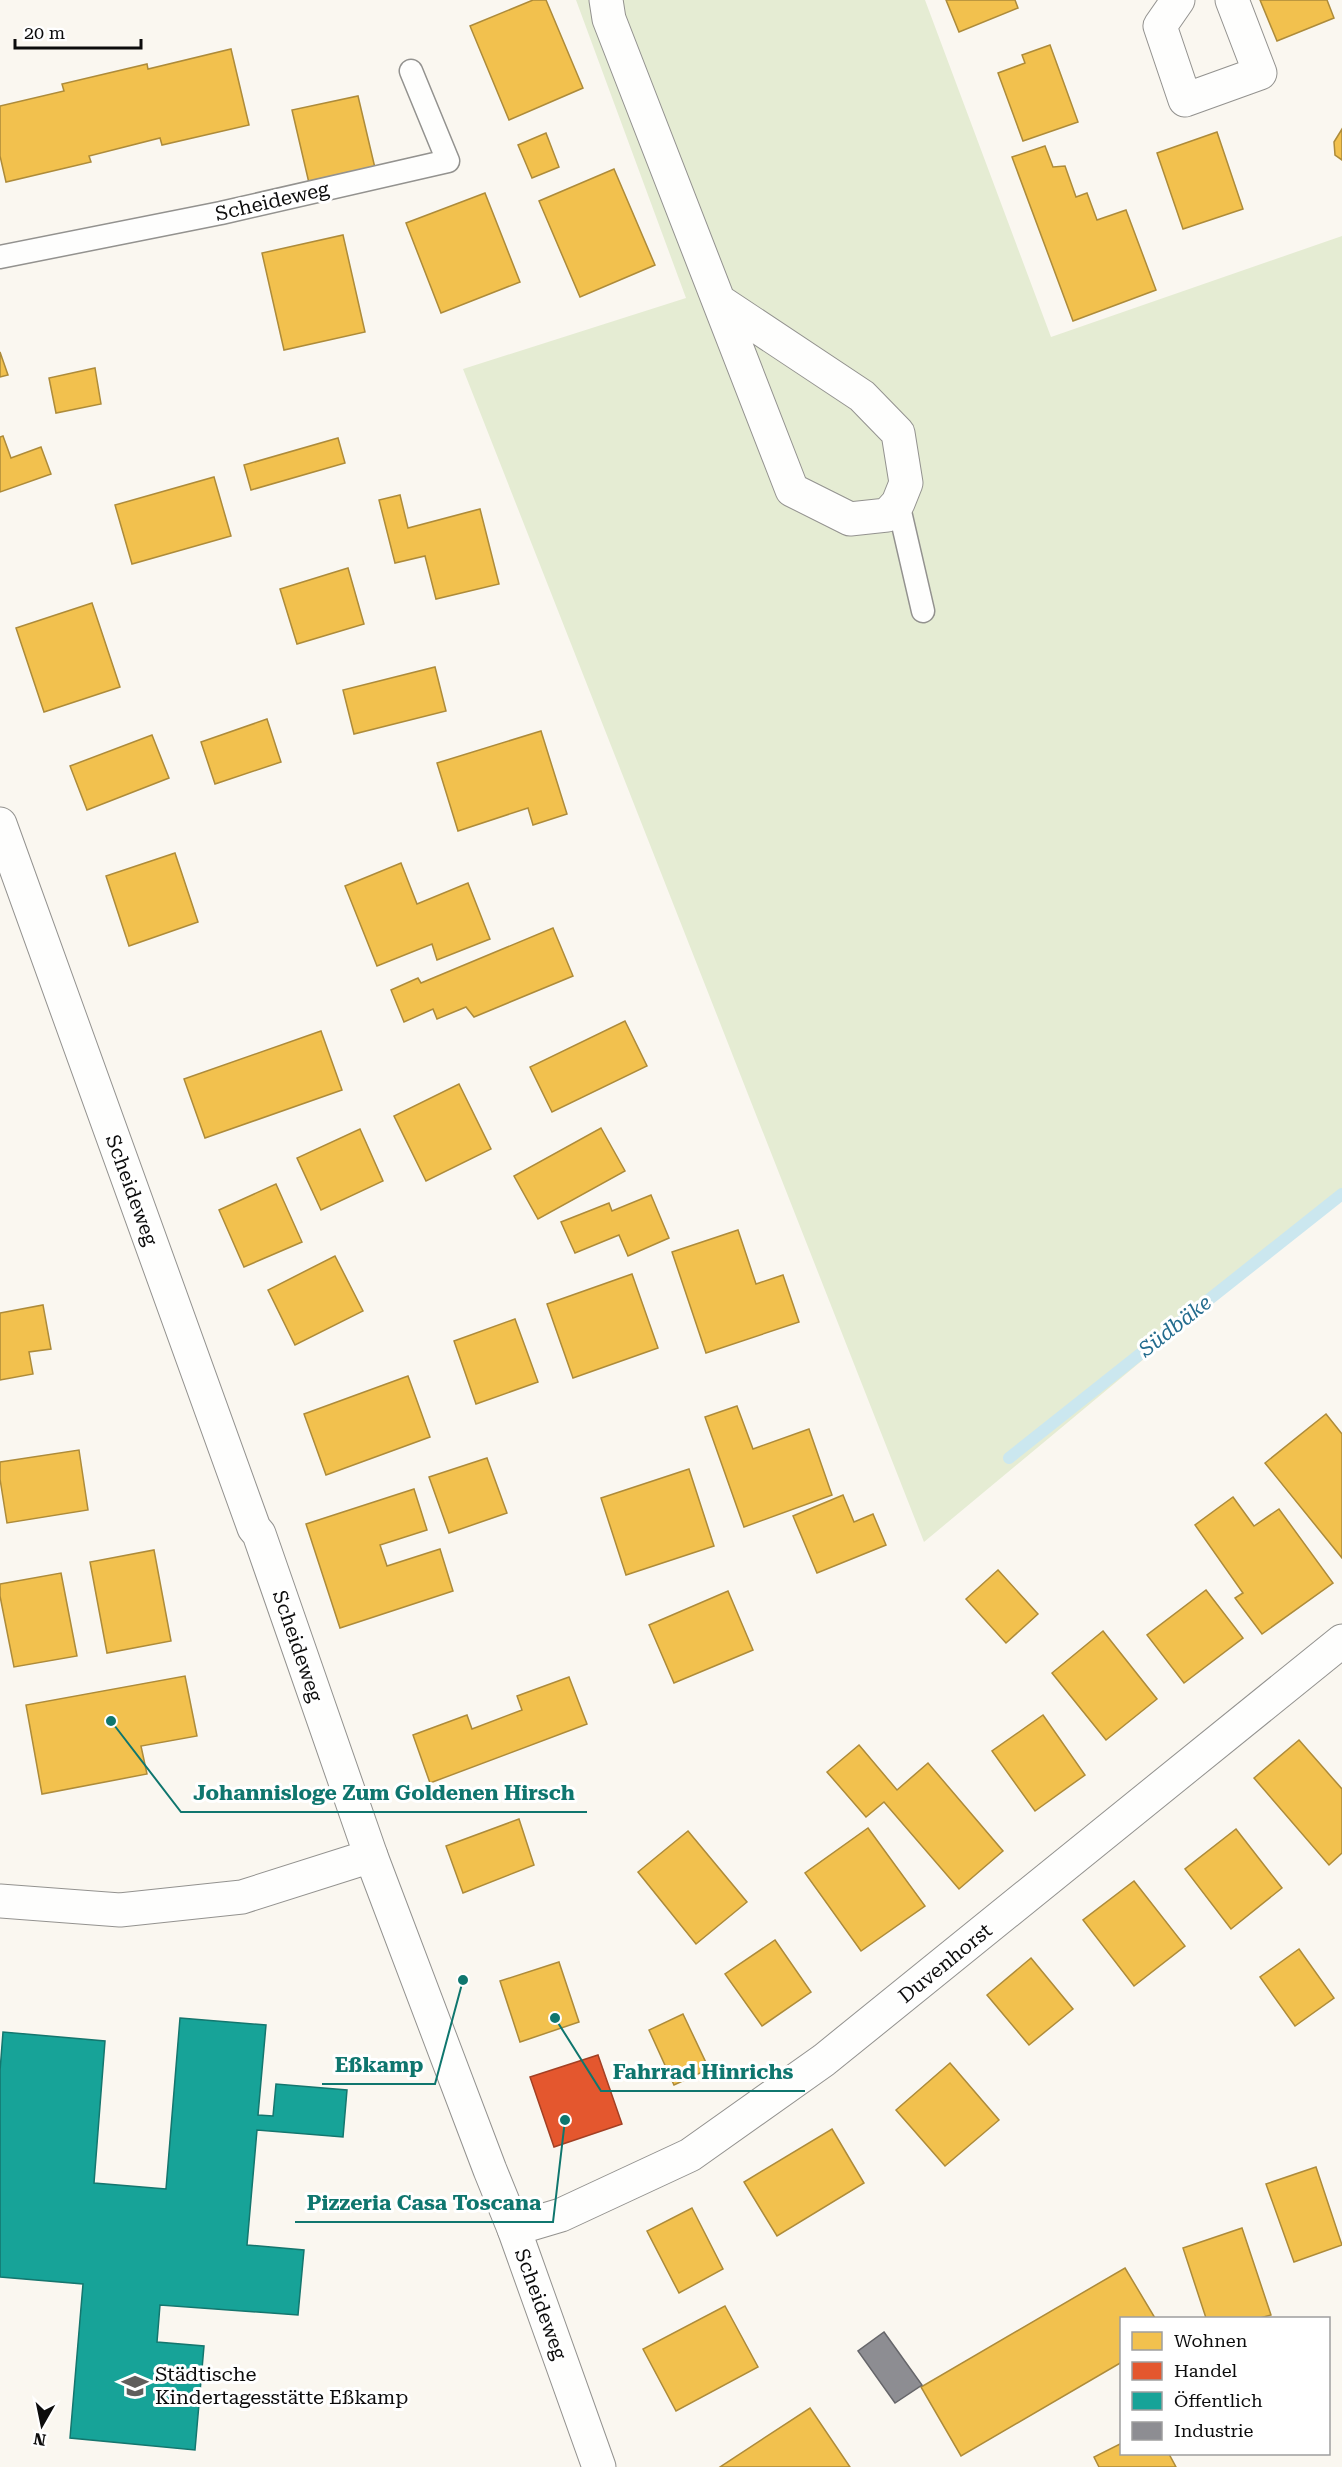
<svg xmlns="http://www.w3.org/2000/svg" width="1342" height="2467" font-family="'Roboto Serif',serif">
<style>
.green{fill:#e5ecd3}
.homes{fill:#f2c14e;stroke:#ad8b3a;stroke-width:1.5}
.shops{fill:#e4572e;stroke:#a34024;stroke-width:1.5}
.public{fill:#17a398;stroke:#14766e;stroke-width:1.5}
.industry{fill:#8d8d92;stroke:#66666a;stroke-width:1.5}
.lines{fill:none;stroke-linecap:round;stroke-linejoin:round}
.stream{stroke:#cbe7ef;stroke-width:12}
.lane-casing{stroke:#93928f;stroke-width:25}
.street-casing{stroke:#93928f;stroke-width:35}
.lane{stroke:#fefefd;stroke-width:22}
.street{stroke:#fefefd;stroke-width:33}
.labels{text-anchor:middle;stroke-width:6;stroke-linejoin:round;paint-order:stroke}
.street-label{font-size:20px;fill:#0c0c0c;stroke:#fff}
.poi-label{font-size:20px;fill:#0c0c0c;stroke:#fff;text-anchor:start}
.water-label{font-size:21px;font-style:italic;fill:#246c8e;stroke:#fff}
.leader{fill:none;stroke:#0f766e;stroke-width:2}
.callout-dot{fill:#0f766e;stroke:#fff;stroke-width:2}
.callout-label{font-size:21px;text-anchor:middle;font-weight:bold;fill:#0f766e;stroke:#fff;stroke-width:6;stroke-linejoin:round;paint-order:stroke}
</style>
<rect width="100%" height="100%" fill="#faf7f0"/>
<polygon class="green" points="576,0 925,0 1051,337 1342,236 1342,1194 924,1542 463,369 686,298"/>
<g class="homes">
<polygon points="533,0 546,0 583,88 509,120 470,26"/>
<polygon points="946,0 1015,0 1018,8 959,32"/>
<polygon points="1260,0 1327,0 1334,18 1277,41"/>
<polygon points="1050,45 1078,122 1023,141 998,73 1025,63 1022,55"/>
<polygon points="231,49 249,125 162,145 160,138 89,156 91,162 6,182 0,156 0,106 64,91 62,84 147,64 148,69"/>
<polygon points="358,96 375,168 309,183 292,110"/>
<polygon points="1342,129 1342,160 1335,155 1334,142"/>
<polygon points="1217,132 1243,209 1183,229 1157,153"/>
<polygon points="546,133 559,167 532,178 518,145"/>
<polygon points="1045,146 1053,167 1065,166 1076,197 1087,193 1097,220 1126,210 1156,290 1073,321 1012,157"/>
<polygon points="614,169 655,265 580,297 539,201"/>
<polygon points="485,193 520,282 441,313 406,223"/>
<polygon points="343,235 365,332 284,350 262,253"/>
<polygon points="0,352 8,375 0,377"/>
<polygon points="95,368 101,404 56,413 49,378"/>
<polygon points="3,436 11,458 41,447 51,474 0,492 0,437"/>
<polygon points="338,438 345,463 251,490 244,465"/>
<polygon points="214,477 231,536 132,564 115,505"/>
<polygon points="400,495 408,528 480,509 499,584 436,599 425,556 395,563 379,500"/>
<polygon points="348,568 364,624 297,644 280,589"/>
<polygon points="92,603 120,687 44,712 16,628"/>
<polygon points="435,667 446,711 354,734 343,690"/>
<polygon points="267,719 281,762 215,784 201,742"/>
<polygon points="541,731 567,814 533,825 528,808 458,831 437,763"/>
<polygon points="152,735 169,778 87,810 70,766"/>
<polygon points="175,853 198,922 129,946 106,876"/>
<polygon points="401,863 417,904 468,883 490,939 437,960 432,944 377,966 345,886"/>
<polygon points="553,928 573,976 474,1017 466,1007 437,1019 433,1009 404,1022 391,990 418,978 421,983"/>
<polygon points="625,1021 647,1066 552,1112 530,1067"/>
<polygon points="321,1031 342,1090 205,1138 184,1079"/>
<polygon points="459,1084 491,1149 426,1181 394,1116"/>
<polygon points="601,1128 625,1171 538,1219 514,1176"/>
<polygon points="360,1129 383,1181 321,1210 297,1158"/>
<polygon points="276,1184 302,1242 244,1267 219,1210"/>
<polygon points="651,1195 669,1238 628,1256 619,1235 575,1253 561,1222 609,1203 612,1211"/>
<polygon points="738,1230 756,1284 783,1275 799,1322 706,1353 672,1252"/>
<polygon points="335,1256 363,1311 295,1345 268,1290"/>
<polygon points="632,1274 658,1348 573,1378 547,1304"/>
<polygon points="43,1305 51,1349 29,1352 33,1374 0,1380 0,1313"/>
<polygon points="515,1319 538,1382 476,1404 454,1341"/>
<polygon points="408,1376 430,1437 326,1475 304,1414"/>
<polygon points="737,1406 753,1449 809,1429 832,1495 744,1527 705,1417"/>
<polygon points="1326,1414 1342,1434 1342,1558 1265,1463"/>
<polygon points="79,1450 88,1510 7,1523 0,1479 0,1462"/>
<polygon points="487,1458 507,1513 449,1533 429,1477"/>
<polygon points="689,1469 714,1546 626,1575 601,1498"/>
<polygon points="414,1489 427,1530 380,1545 387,1566 440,1549 453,1591 340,1628 306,1524"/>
<polygon points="843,1495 854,1522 873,1514 886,1545 817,1573 793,1516"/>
<polygon points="1233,1497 1254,1526 1279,1509 1333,1583 1262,1634 1235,1598 1243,1593 1195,1525"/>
<polygon points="154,1550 171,1641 107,1653 90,1562"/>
<polygon points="998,1570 1038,1614 1006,1643 966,1599"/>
<polygon points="61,1573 77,1656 14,1667 0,1596 0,1584"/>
<polygon points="1206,1590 1243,1638 1184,1683 1147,1635"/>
<polygon points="728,1591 753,1650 674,1683 649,1625"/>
<polygon points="1103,1631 1157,1699 1106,1740 1052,1673"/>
<polygon points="185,1676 197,1736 141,1746 147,1774 42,1794 26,1705"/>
<polygon points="569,1677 587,1724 430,1783 413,1735 467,1715 472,1729 522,1710 517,1696"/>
<polygon points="1043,1715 1085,1775 1035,1811 992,1751"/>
<polygon points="1299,1740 1342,1789 1342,1853 1329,1865 1254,1778"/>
<polygon points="859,1745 897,1790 928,1763 1003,1851 959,1889 884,1802 866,1817 827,1772"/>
<polygon points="519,1819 534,1865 463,1893 446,1846"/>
<polygon points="868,1828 925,1906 861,1951 805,1873"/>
<polygon points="1236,1829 1282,1888 1231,1929 1185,1869"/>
<polygon points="688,1831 747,1902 696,1944 638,1872"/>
<polygon points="1134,1881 1185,1946 1134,1986 1083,1920"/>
<polygon points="775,1940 811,1992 762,2026 725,1974"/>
<polygon points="1299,1949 1334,1998 1295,2026 1260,1977"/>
<polygon points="1031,1958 1073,2009 1029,2045 987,1995"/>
<polygon points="559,1962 579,2022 520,2042 500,1981"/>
<polygon points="683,2014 709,2069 674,2085 649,2030"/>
<polygon points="950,2063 999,2120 945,2166 896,2110"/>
<polygon points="832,2129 864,2183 777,2236 744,2182"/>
<polygon points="1316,2167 1342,2245 1294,2262 1266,2184"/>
<polygon points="692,2208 723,2269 679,2293 647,2231"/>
<polygon points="1242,2228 1271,2315 1260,2318 1206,2318 1183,2248"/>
<polygon points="1125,2268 1155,2318 1122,2318 1122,2362 961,2456 921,2387"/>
<polygon points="725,2306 758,2367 676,2411 643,2349"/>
<polygon points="810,2408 850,2467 720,2467"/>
<polygon points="1122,2443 1122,2454 1169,2454 1176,2467 1099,2467 1094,2457"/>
</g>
<polygon class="shops" points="598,2055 622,2124 554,2147 530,2077"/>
<polygon class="public" points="180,2018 266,2025 258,2115 273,2116 276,2084 347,2090 343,2137 257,2130 247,2245 304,2250 298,2315 160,2305 157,2342 204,2346 195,2450 70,2438 83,2284 0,2277 0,2071 3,2032 105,2041 94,2183 166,2189"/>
<polygon class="industry" points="884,2332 922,2385 895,2403 858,2351"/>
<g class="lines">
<polyline class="stream" points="1009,1458 1342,1194"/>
<g class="lane-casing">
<g id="lane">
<polyline points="0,257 221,213 448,161 411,71"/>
<polyline points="898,503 923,611"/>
</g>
</g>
<g class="street-casing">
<g id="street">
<polyline points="606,0 609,19 792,490 850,519 887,515 898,503 906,483 898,433 862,396 719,301"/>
<polyline points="1178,0 1160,26 1185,100 1260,73 1232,0"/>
<polyline points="0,824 254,1528 259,1534 371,1856 490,2170 514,2229 599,2467"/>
<polyline points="0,1901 120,1910 242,1897 371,1856"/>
<polyline points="514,2229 561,2215 690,2155 824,2060 1342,1641"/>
</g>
</g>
<use href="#lane" class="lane"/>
<use href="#street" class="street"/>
</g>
<defs>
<g id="school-bare" transform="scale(2.07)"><path d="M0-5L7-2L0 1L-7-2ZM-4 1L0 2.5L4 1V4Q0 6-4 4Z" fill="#5f5e5c" stroke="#fff" stroke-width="2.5" paint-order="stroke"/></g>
</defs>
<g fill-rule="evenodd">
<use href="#school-bare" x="135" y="2386"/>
</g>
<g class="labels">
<g class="street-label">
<text transform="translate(272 201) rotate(-13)" y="7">Scheideweg</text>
<text transform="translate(132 1190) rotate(70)" y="7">Scheideweg</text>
<text transform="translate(298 1646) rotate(71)" y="7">Scheideweg</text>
<text transform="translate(945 1963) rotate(-39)" y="7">Duvenhorst</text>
<text transform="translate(541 2304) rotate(70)" y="7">Scheideweg</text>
</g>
<g class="poi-label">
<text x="155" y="2381">Städtische<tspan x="155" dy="23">Kindertagesstätte Eßkamp</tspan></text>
</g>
<g class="water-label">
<text transform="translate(1175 1326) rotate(-38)" y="7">Südbäke</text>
</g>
</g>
<path class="leader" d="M111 1721L181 1812H587M463 1980L435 2084H322M555 2018L601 2091H805M565 2120L553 2222H295"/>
<g class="callout-dot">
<circle cx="111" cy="1721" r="6"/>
<circle cx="463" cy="1980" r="6"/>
<circle cx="555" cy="2018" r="6"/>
<circle cx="565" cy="2120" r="6"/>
</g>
<g class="callout-label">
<text x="384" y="1800">Johannisloge Zum Goldenen Hirsch</text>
<text x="379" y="2072">Eßkamp</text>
<text x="703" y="2079">Fahrrad Hinrichs</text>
<text x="424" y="2210">Pizzeria Casa Toscana</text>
</g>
<rect x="1120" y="2317" width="210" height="138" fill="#ffffff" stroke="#9e9e9e" stroke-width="1.5"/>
<rect x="1132" y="2332" width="30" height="18" fill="#f2c14e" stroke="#9e9e9e" stroke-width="1.5"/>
<text x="1174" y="2347" font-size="18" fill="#0c0c0c">Wohnen</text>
<rect x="1132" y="2362" width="30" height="18" fill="#e4572e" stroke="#9e9e9e" stroke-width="1.5"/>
<text x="1174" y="2377" font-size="18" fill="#0c0c0c">Handel</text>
<rect x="1132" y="2392" width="30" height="18" fill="#17a398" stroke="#9e9e9e" stroke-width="1.5"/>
<text x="1174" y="2407" font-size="18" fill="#0c0c0c">Öffentlich</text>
<rect x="1132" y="2422" width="30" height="18" fill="#8d8d92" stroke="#9e9e9e" stroke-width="1.5"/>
<text x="1174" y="2437" font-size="18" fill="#0c0c0c">Industrie</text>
<g transform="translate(42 2425) rotate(189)" stroke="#ffffff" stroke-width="4.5" paint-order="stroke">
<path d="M0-4.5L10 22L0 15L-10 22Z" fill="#0c0c0c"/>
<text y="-9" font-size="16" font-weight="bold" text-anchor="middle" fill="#0c0c0c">N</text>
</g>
<path d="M15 39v9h126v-9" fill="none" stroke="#0c0c0c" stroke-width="3"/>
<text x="24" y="39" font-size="18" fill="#0c0c0c" stroke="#ffffff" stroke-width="4.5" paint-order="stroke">20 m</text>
</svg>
